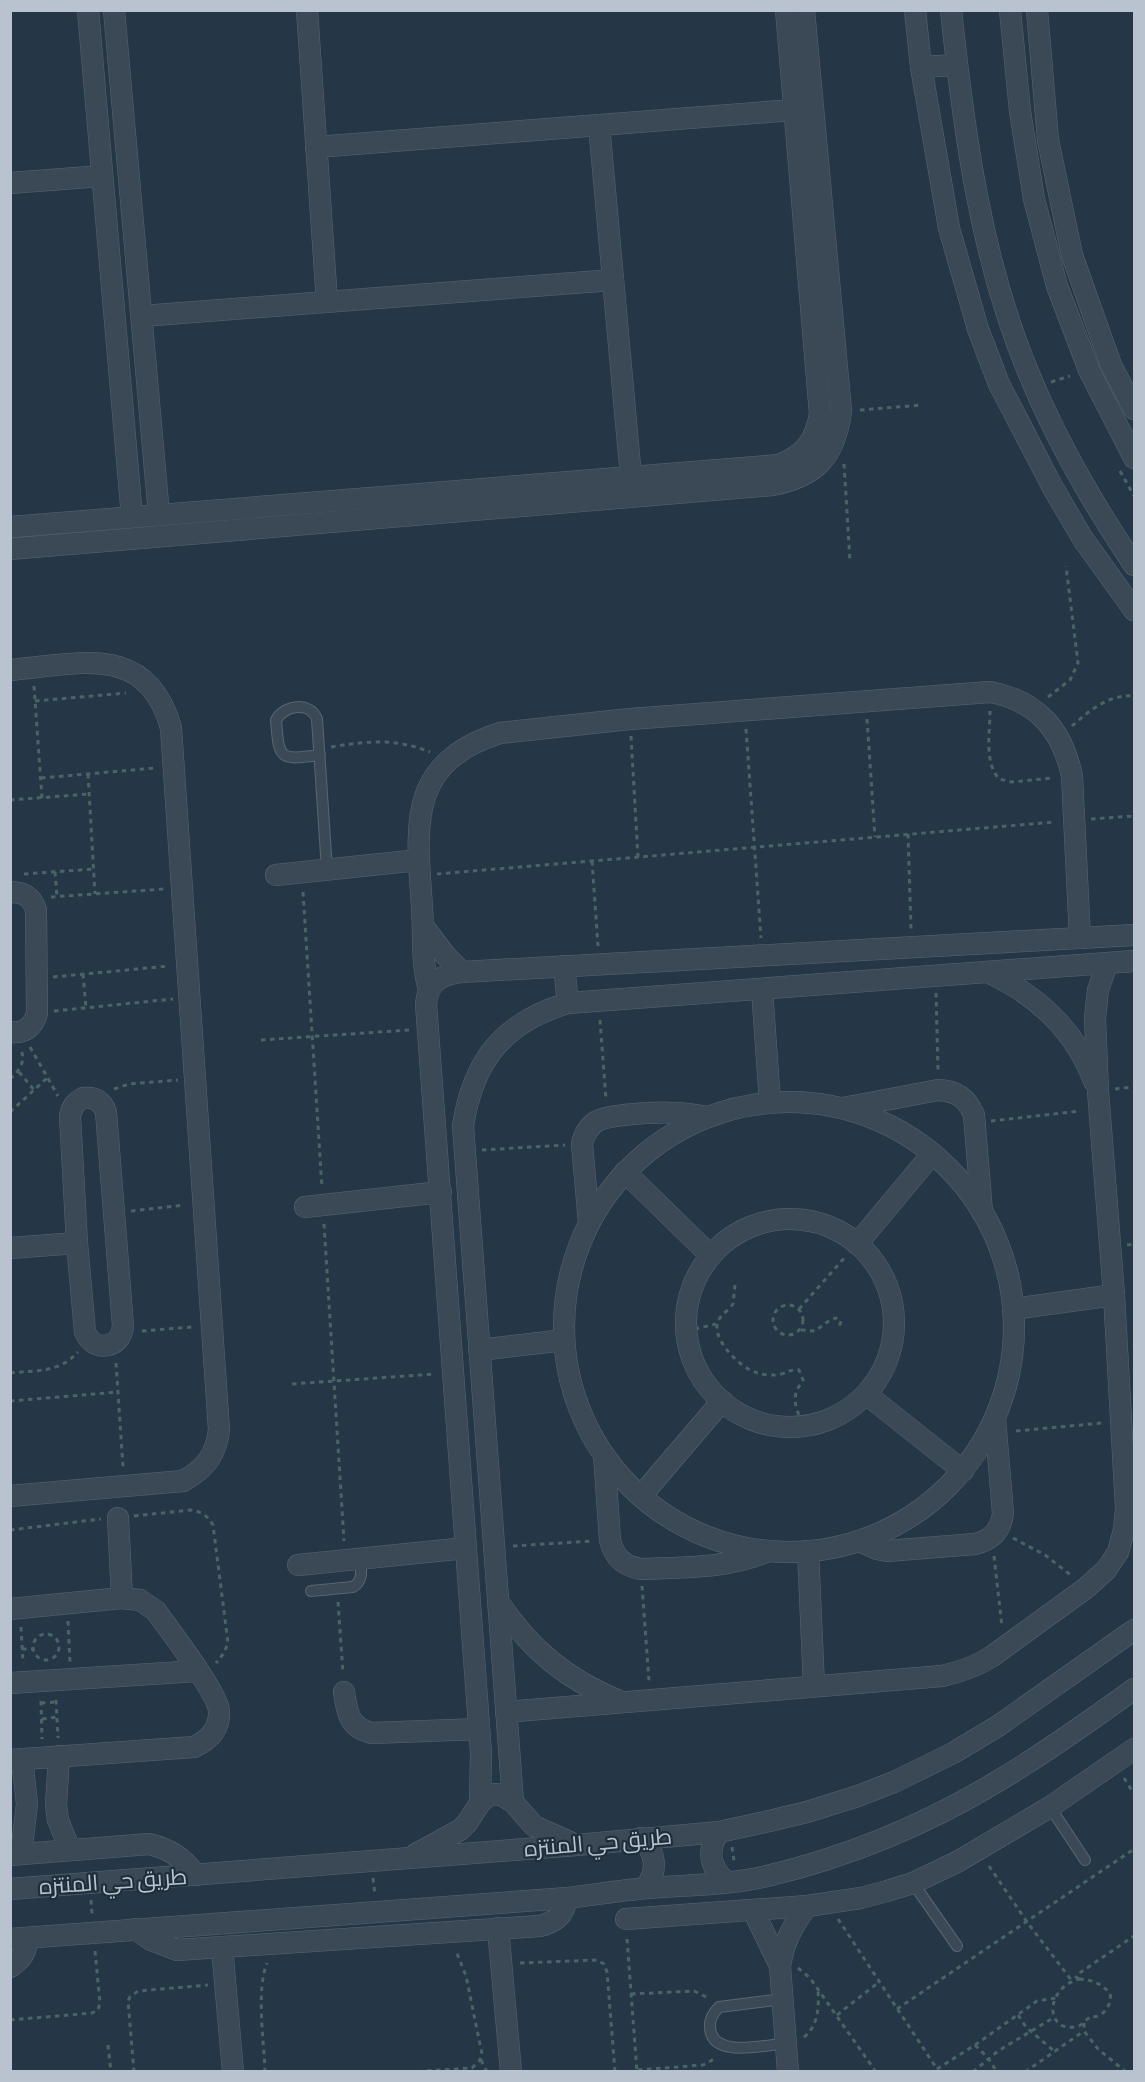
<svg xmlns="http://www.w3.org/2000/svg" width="1145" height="2082" font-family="'Alegreya Sans',Cairo,sans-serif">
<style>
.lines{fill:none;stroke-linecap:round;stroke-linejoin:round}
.lane-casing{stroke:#596673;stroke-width:12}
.street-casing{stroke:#596673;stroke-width:22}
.path{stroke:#486564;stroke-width:3;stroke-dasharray:4.5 4.5;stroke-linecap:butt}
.lane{stroke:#3a4955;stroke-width:10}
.street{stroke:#3a4955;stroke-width:21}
.labels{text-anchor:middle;stroke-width:4.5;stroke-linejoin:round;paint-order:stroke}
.street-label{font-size:22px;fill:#b8c3cf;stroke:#1e2e3b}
</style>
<rect width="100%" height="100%" fill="#253746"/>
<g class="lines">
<g class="lane-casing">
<g id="lane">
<path d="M 320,755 C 280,760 279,761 276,720 C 284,705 310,701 317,719 L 327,870"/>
<path d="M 311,1591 L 353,1587 C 364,1580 361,1570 360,1558"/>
<polyline points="1050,1807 1085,1860"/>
<polyline points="913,1883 957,1946"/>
<path d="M 783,1999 L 719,2007 C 713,2013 709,2019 710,2028 C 712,2059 766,2045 786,2043"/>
</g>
</g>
<g class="street-casing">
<g id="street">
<polyline points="88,10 132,517"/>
<polyline points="114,10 159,515"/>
<polyline points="307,10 327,302"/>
<polyline points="915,10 921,67 949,228 978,329 999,384 1053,488 1083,539 1134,610"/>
<path d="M 951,10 C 964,133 981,260 1029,374 C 1057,442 1093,504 1134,565"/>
<polyline points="1010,10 1020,111 1034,199 1057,286 1089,370 1134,458"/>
<polyline points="1037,10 1048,140 1072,255 1111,365 1134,409"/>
<polyline points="921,67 957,65"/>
<polyline points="599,125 631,477"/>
<polyline points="316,147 793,110"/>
<polyline points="10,183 102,176"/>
<polyline points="142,316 613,280"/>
<path d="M 10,527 L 779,465 C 805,454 815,442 820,414 L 786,10"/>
<path d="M 10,549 L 773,485 C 817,476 835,456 841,411 L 804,10"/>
<path d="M 10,670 C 79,664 147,642 171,728 L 219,1430 C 216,1455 205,1469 183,1481 L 10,1496"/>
<polyline points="276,875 419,860"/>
<path d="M 10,892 C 24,892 32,897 36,910 L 37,1013 C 34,1026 25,1034 10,1032"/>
<polyline points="423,926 445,955 462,972"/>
<polyline points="564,966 568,1003"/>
<path d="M 990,973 C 1038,996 1075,1030 1094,1081"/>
<polyline points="762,989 770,1103"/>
<path d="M 429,990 C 421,962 424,937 422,908 C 417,828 405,763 500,733 L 630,719 L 990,692 C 1038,701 1062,730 1072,776 L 1080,938"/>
<path d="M 83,1098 C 95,1097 102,1101 106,1112 L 123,1326 C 121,1349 94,1353 85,1332 L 77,1243 L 70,1116 C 72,1107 75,1102 83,1098 Z"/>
<circle cx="789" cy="1327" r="225"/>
<path d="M 843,1108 L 938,1090 C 957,1091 967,1098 974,1115 L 982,1212"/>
<polyline points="625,1172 710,1255"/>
<polyline points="305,1207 441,1192"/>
<circle cx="790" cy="1323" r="104"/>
<path d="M 589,1223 L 582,1144 C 584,1134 588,1127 597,1121 C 605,1117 615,1116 624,1115 C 653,1112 679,1111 708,1117"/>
<polyline points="857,1244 932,1154"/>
<polyline points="10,1248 77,1243"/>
<polyline points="1013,1309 1114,1295"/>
<polyline points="479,1350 564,1340"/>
<polyline points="866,1394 963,1471"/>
<path d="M 604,1455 L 610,1540 C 614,1557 623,1566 641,1569 C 684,1567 728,1569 768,1551"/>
<polyline points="641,1496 722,1401"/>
<polyline points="118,1518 122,1598"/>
<path d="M 859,1541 L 877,1549 L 887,1551 L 975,1544 C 992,1540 1001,1530 1003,1513 L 995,1419"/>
<polyline points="808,1551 814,1686"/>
<polyline points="298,1565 466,1548"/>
<path d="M 499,1603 C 531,1650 566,1679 619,1701"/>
<path d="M 10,1609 L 122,1598 L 140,1600 L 156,1611 C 169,1630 217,1691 219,1711 C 220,1729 209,1740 194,1747 L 10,1760"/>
<polyline points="10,1683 198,1671"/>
<path d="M 344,1692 C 347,1712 349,1728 372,1733 L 479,1729"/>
<path d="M 506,1712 L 942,1676 C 960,1672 975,1667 991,1657 L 1086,1588 L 1106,1570 L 1118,1552 L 1124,1530 L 1126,1508 L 1114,1295 L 1098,1091 L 1095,1018 L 1098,990 L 1107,964"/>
<polyline points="59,1756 56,1805 58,1820 70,1850"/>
<path d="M 513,1802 L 463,1126 C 473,1060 504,1022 568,1003 L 1134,961"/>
<path d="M 480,1803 L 481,1753 L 426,1004 C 428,981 442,974 462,972 L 1134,935"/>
<path d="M 719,1832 C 706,1850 710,1869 727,1882"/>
<path d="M 641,1838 C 657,1853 658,1872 645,1888"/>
<polyline points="21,1854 27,1804 22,1759"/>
<polyline points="416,1854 460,1830 467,1823 480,1803 487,1797 494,1794 501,1795 513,1802 534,1826 570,1842"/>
<path d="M 10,1855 L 149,1844 C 170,1849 183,1858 196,1875"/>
<polyline points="10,1889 577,1845 719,1832 765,1822 807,1812 858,1796 894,1782 953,1753 998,1726 1134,1630"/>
<polyline points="753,1910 780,1966"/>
<polyline points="626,1919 807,1906 861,1898 887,1891 913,1883 957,1862 1050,1807 1134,1749"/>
<polyline points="498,1928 511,2072"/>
<path d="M 135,1929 L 151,1940 L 177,1950 L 540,1926 C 556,1922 564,1915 567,1898"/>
<path d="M 10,1939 L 567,1898 C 594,1895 621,1890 649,1888 C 688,1885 728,1885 767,1876 C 847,1857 927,1824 998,1781 C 1045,1753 1090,1721 1134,1689"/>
<polyline points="222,1947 233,2072"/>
<path d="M 10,1967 C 22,1959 27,1952 27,1938"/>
<path d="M 788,2072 L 780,1966 C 784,1941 793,1925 807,1906"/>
</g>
</g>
<g class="path">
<polyline points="1051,382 1070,376"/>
<polyline points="860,410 922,405"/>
<polyline points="844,464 850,561"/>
<polyline points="1120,471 1134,496"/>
<polyline points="34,686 42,798"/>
<polyline points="1048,697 1070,680 1078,663 1066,566"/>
<polyline points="35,701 126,693"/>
<path d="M 990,711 C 990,733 984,762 999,779 L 1012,782 L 1053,778"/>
<polyline points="867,719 875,837"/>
<path d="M 1072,726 C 1090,710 1109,694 1134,696"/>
<polyline points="746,729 761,938"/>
<polyline points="631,736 638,857"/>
<path d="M 331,747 C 366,741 396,738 430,752"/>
<polyline points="88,774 95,894"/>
<polyline points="41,778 155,768"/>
<polyline points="10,800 89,794"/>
<polyline points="1091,819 1134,816"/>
<polyline points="908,834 911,929"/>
<polyline points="592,861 598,946"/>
<polyline points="55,872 57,897"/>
<polyline points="24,874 94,869"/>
<polyline points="437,874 1055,822"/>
<polyline points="303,892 322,1188"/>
<polyline points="51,897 164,889"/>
<polyline points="83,974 86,1008"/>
<polyline points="53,977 169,966"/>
<polyline points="936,993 938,1070"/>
<polyline points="54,1011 173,999"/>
<polyline points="600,1020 606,1100"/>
<polyline points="261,1040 409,1030"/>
<polyline points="30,1047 58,1096"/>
<polyline points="19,1072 34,1090"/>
<path d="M 10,1079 C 19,1071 26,1062 21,1050"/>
<polyline points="114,1089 129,1084 178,1080"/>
<polyline points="1115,1089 1134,1087"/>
<polyline points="10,1112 47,1078"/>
<polyline points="991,1121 1080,1111"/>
<polyline points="482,1150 565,1145"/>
<polyline points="131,1211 184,1205"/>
<polyline points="324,1224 344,1541"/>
<polyline points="1127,1245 1134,1244"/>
<path d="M 735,1285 L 733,1304 C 728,1311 717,1317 717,1326 C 715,1342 742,1370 758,1373 C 765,1375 774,1376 781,1374 C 788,1372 792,1369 799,1370 L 803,1380 C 801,1384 797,1388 796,1393 C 793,1404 799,1416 804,1426"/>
<circle cx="788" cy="1320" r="15"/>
<polyline points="799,1309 846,1256"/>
<polyline points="801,1330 815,1331 830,1320 836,1318 841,1321 839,1327"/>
<polyline points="142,1331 192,1327"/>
<polyline points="686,1331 716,1324"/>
<polyline points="116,1363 123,1467"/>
<path d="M 10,1373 C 37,1370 59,1373 78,1352"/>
<polyline points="292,1384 434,1374"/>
<polyline points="10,1401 118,1392"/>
<polyline points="1016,1431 1102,1423"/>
<path d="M 134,1516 L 190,1510 C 201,1511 208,1516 213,1525 L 228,1643 L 224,1653 L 216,1663"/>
<polyline points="10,1530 101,1519"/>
<polyline points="1013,1538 1045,1555 1072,1576"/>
<polyline points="513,1546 593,1541"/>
<polyline points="994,1556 1002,1627"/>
<polyline points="642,1586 649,1681"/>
<polyline points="338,1602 343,1673"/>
<polyline points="68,1621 70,1662"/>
<polyline points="21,1627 23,1663"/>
<circle cx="46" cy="1647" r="13"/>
<polyline points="22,1649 34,1649"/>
<polyline points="56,1700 58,1738"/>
<polyline points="41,1701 42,1739"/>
<polyline points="41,1703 56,1702"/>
<polyline points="42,1719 57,1717"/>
<polyline points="1124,1778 1134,1794"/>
<polyline points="732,1847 734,1861"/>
<polyline points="989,1866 1027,1922 1072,1981"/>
<polyline points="373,1878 375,1895"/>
<polyline points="91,1900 92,1914"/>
<polyline points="838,1919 939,2072"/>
<polyline points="627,1939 637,2072"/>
<polyline points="520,1963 597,1960 604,1964 607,1972 615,2072"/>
<polyline points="798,1968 810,1978 876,2072"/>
<path d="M 1079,1979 C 1093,1980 1100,1983 1110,1993 C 1112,2002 1107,2012 1098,2016 C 1092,2018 1094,2014 1089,2018 C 1085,2020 1083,2025 1078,2026 C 1059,2032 1048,2016 1055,1999 C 1060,1988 1067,1983 1079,1979 Z"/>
<polyline points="1079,1979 1076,1977 1081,1972 1134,1936"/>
<polyline points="631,1994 694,1991 708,1998"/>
<polyline points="897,2009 1134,1849"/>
<polyline points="837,2015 879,1982"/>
<polyline points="1018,2015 1026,2027 1054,2051"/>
<polyline points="10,2020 92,2013 98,2010 100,2003 95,1951"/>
<polyline points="1084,2023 1084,2031 1098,2049 1126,2072"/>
<path d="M 804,2037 C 818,2026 819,2008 818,1991"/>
<polyline points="108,2045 111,2072"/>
<polyline points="975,2045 988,2058 997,2072"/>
<polyline points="481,2060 487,2072"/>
<polyline points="937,2069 975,2045 1037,2001 1056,1998"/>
<polyline points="638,2070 703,2065 716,2058"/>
<polyline points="134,2072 128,2001 130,1997 138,1991 208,1985"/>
<path d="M 265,2072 C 264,2041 256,1990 267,1963"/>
<polyline points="409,2072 472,2068 480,2060 482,2054 466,1976 456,1951"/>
<polyline points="973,2072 998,2051 1053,2018"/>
<polyline points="1025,2072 1084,2031"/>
</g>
<use href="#lane" class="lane"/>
<use href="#street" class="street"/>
</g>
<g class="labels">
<g class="street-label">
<text transform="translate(598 1842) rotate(-5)" y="8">طريق حي المنتزه</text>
<text transform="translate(113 1881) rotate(-4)" y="8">طريق حي المنتزه</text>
</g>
</g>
<rect width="1145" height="2082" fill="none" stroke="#b8c3cf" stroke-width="24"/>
</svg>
